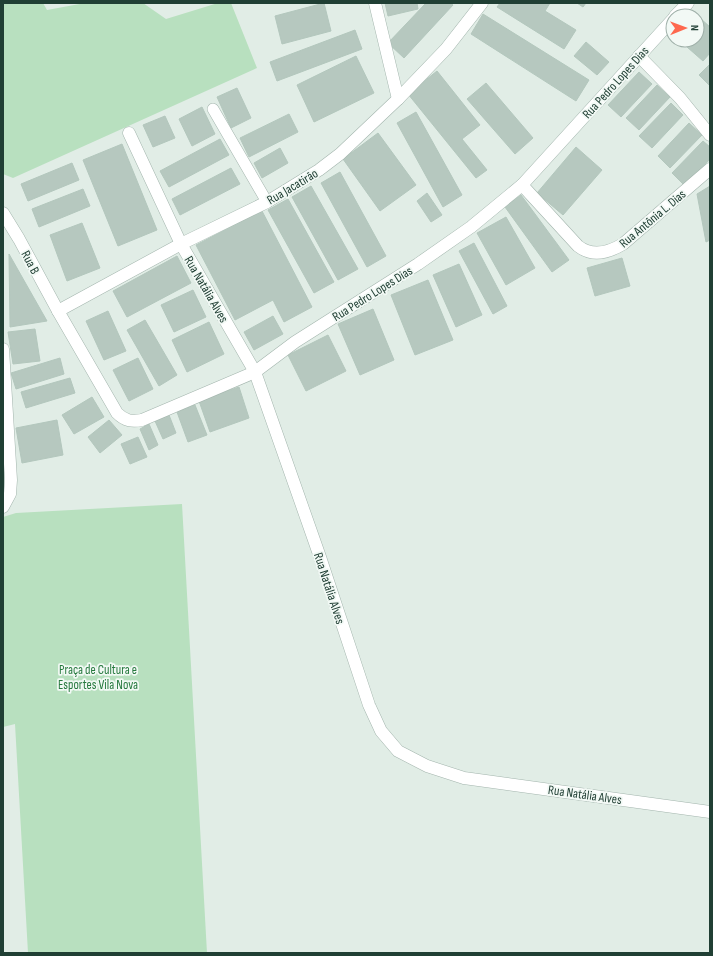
<svg xmlns="http://www.w3.org/2000/svg" width="713" height="956" font-family="'Sofia Sans Condensed',sans-serif">
<style>
.green{fill:#b8e0bf}
.building{fill:#b6c8bf;stroke:#b3c7bd}
.lines{fill:none;stroke-linecap:round;stroke-linejoin:round}
.lane-casing{stroke:#a3b5ad;stroke-width:12}
.street-casing{stroke:#a3b5ad;stroke-width:13}
.lane{stroke:#fff;stroke-width:11}
.street{stroke:#fff;stroke-width:12}
.labels{text-anchor:middle;stroke-width:3.5;stroke-linejoin:round;paint-order:stroke}
.street-label{font-size:13px;fill:#203f34;stroke:#f2f9f5}
.park-label{font-size:13px;fill:#26793e;stroke:#f2f9f5}
</style>
<rect width="100%" height="100%" fill="#e1ede6"/>
<g class="green">
<polygon points="3,3 43,3 47,10 85,3 143,3 166,19 218,3 231,3 257,68 13,178 3,174"/>
<polygon points="182,504 207,953 28,953 15,724 3,727 3,517 16,513"/>
</g>
<g class="building">
<polygon points="324,3 331,31 282,44 275,16"/>
<polygon points="385,3 417,3 418,9 388,16"/>
<polygon points="426,3 450,3 453,5 404,58 388,43"/>
<polygon points="500,3 550,3 545,11 576,30 564,49 497,7"/>
<polygon points="577,3 586,3 583,7"/>
<polygon points="691,10 710,27 710,53 703,61 679,40 697,40 697,16 686,16"/>
<polygon points="483,14 589,80 576,101 471,34"/>
<polygon points="355,30 362,49 277,81 270,62"/>
<polygon points="586,42 609,62 597,75 574,56"/>
<polygon points="356,56 374,93 314,122 297,85"/>
<polygon points="710,64 710,86 699,75"/>
<polygon points="437,71 480,125 462,139 487,170 476,178 408,94"/>
<polygon points="639,72 652,84 621,117 608,105"/>
<polygon points="486,83 533,138 515,154 467,99"/>
<polygon points="657,85 670,97 639,130 626,118"/>
<polygon points="237,88 251,118 231,128 217,97"/>
<polygon points="671,103 683,115 652,148 639,136"/>
<polygon points="202,107 215,134 192,146 179,119"/>
<polygon points="416,112 462,195 443,207 397,123"/>
<polygon points="289,114 298,132 249,157 240,138"/>
<polygon points="165,116 175,138 153,147 143,125"/>
<polygon points="689,123 702,135 670,168 658,156"/>
<polygon points="378,133 416,185 380,211 343,159"/>
<polygon points="220,139 229,155 169,187 160,171"/>
<polygon points="703,141 710,147 710,159 685,186 672,173"/>
<polygon points="122,144 157,230 118,246 83,160"/>
<polygon points="576,147 602,170 563,215 537,193"/>
<polygon points="280,148 288,163 262,178 254,163"/>
<polygon points="72,163 79,180 28,201 21,184"/>
<polygon points="231,168 240,184 180,215 172,199"/>
<polygon points="340,172 386,256 367,267 321,183"/>
<polygon points="311,186 358,269 338,280 292,197"/>
<polygon points="710,186 710,240 706,242 697,194"/>
<polygon points="83,189 90,206 39,227 32,209"/>
<polygon points="427,193 442,215 431,222 417,201"/>
<polygon points="521,195 569,260 552,272 505,207"/>
<polygon points="288,199 334,282 314,293 268,210"/>
<polygon points="262,211 312,307 284,322 273,300 235,320 196,245"/>
<polygon points="506,217 535,268 506,285 477,233"/>
<polygon points="82,223 100,268 67,281 50,235"/>
<polygon points="474,243 507,306 493,314 459,251"/>
<polygon points="9,254 47,321 10,327"/>
<polygon points="177,256 191,283 127,317 113,291"/>
<polygon points="622,258 630,286 595,296 587,268"/>
<polygon points="459,264 482,315 456,327 433,275"/>
<polygon points="428,280 453,340 415,355 391,295"/>
<polygon points="193,290 206,317 174,332 161,305"/>
<polygon points="373,309 394,360 360,375 338,324"/>
<polygon points="108,311 126,351 104,360 86,321"/>
<polygon points="273,316 283,334 254,350 244,332"/>
<polygon points="145,320 177,375 159,386 127,330"/>
<polygon points="209,322 224,354 187,372 172,340"/>
<polygon points="35,329 40,361 13,364 8,332"/>
<polygon points="328,335 346,371 306,391 288,355"/>
<polygon points="60,358 64,374 16,389 11,373"/>
<polygon points="138,358 153,389 129,401 113,370"/>
<polygon points="70,378 75,393 26,408 21,392"/>
<polygon points="239,387 249,418 210,432 199,401"/>
<polygon points="92,397 104,417 74,434 62,415"/>
<polygon points="195,405 207,435 188,442 177,412"/>
<polygon points="169,415 176,433 163,439 155,421"/>
<polygon points="57,420 63,455 22,463 16,428"/>
<polygon points="109,420 122,435 100,453 88,437"/>
<polygon points="149,424 158,445 149,450 140,429"/>
<polygon points="138,437 147,457 130,464 121,444"/>
</g>
<g class="lines">
<g class="lane-casing">
<polyline id="lane" points="213,109 267,202"/>
</g>
<g class="street-casing">
<g id="street">
<polyline points="375,3 398,99"/>
<polyline points="675,16 688,3"/>
<polyline points="639,56 680,98 710,135"/>
<polyline points="129,133 181,244 255,372 320,557 369,705 381,731 398,751 427,766 464,778 710,812"/>
<path d="M 522,185 L 578,246 C 592,257 608,253 623,244 L 710,169"/>
<path d="M 3,213 L 19,239 L 58,311 L 117,413 C 125,421 132,422 142,420 L 255,372 L 295,342 L 418,264 L 471,227 L 522,185 L 673,19"/>
<polyline points="58,311 181,244 267,202 319,170 340,154 398,99 446,49 482,3"/>
<polyline points="3,349 11,480 10,494 3,507"/>
</g>
</g>
<use href="#lane" class="lane"/>
<use href="#street" class="street"/>
</g>
<g class="labels">
<g class="street-label">
<text transform="translate(615 82) rotate(-48)" y="5">Rua Pedro Lopes Dias</text>
<text transform="translate(292 186) rotate(-31)" y="5">Rua Jacatirão</text>
<text transform="translate(652 218) rotate(-40)" y="5">Rua Antônia L. Dias</text>
<text transform="translate(31 262) rotate(62)" y="5">Rua B</text>
<text transform="translate(207 289) rotate(60)" y="5">Rua Natália Alves</text>
<text transform="translate(372 293) rotate(-32)" y="5">Rua Pedro Lopes Dias</text>
<text transform="translate(330 588) rotate(72)" y="5">Rua Natália Alves</text>
<text transform="translate(585 794) rotate(8)" y="5">Rua Natália Alves</text>
</g>
<g class="park-label">
<text x="98" y="674">Praça de Cultura e<tspan x="98" dy="15">Esportes Vila Nova</tspan></text>
</g>
</g>
<rect width="713" height="956" fill="none" stroke="#203f34" stroke-width="8"/>
<g transform="translate(685 28) rotate(89)"><circle r="19" fill="#f2f9f5" stroke="#9eafa8"/>
<path d="M0-3L7 15L0 10L-7 15Z" fill="#fe684e"/>
<text y="-6" font-size="11" font-weight="bold" text-anchor="middle" fill="#203f34">N</text>
</g>
</svg>
